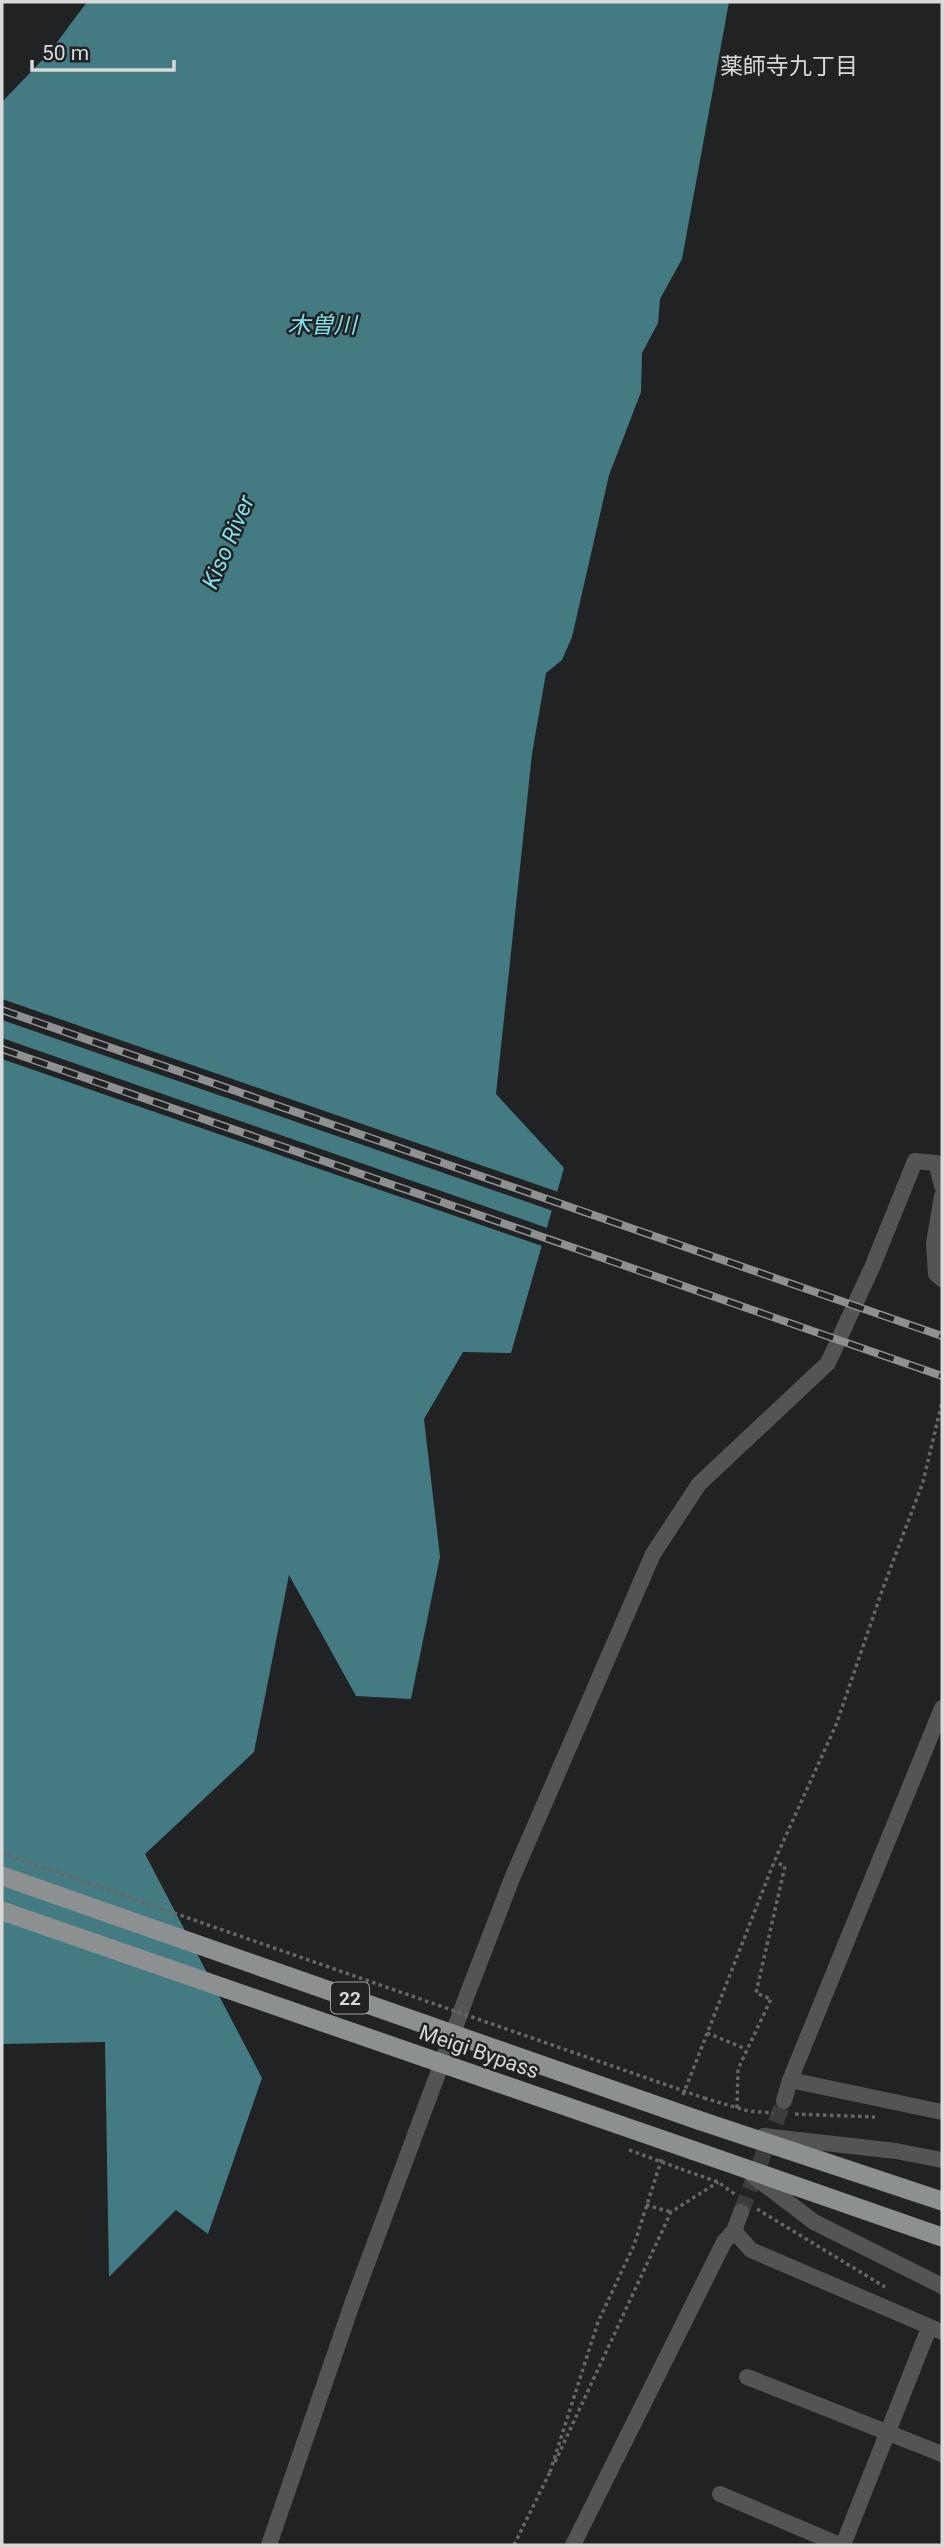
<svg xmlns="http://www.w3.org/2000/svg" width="944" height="2547" font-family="Roboto,'Noto Sans JP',sans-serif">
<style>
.water{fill:#447b83}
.pier{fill:#212224}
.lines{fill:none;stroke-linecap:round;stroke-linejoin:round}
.minor-tunnel{stroke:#3c3d3f;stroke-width:16;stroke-dasharray:16 8;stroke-linecap:butt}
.path{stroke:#656668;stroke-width:3.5;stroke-dasharray:3.5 3.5;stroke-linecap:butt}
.minor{stroke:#535455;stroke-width:16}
.trunk{stroke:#8c9091;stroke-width:19}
.rail-casing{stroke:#8f9092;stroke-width:8}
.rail{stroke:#212224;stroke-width:5;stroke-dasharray:16;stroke-linecap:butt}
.path-bridge{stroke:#656668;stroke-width:3.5;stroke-dasharray:3.5 3.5;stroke-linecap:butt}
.trunk-bridge{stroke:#8c9091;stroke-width:19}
.labels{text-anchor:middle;stroke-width:5;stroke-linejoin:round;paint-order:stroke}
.shield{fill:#212224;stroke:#a1a2a4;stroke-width:2}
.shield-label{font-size:19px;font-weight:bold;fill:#d8d9db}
.street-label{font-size:21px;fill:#d8d9db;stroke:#212224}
.neighbourhood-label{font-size:23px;fill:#d8d9db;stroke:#212224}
.water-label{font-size:23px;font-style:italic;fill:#83deec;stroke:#212224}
</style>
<rect width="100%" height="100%" fill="#212224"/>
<polygon class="water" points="87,2 729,2 682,259 660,299 658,323 642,353 641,392 609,475 572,637 562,660 546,673 532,754 496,1094 564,1168 511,1353 463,1352 424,1419 440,1557 411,1699 356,1696 289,1575 254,1752 145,1854 262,2078 208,2234 176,2210 109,2277 105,2042 2,2044 2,102 49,53"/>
<g class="pier">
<polygon points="2,999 561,1193 556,1212 2,1020"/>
<polygon points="2,1038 550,1229 545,1247 2,1059"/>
</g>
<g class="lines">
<polyline class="minor-tunnel" points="741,2212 784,2101"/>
<g class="path">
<polyline points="707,2033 746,2049"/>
<polyline points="683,2095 774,1862 836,1725 883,1588 923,1482 942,1402"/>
<polyline points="704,2098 748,2111 773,2113"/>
<polyline points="737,2108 738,2069 771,1999 756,1993 785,1866 775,1862"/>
<polyline points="795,2114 875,2117"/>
<polyline points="681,2169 718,2182 736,2195"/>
<polyline points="646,2205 671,2212"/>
<polyline points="757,2209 885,2287"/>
<polyline points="555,2462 671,2212 718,2182"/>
<polyline points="550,2472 598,2322 634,2245 662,2158"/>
<polyline points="514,2545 550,2472"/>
</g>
<g class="minor">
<polyline points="942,1196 934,1243 936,1274 942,1279"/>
<polyline points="790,2080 942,2112"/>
<polyline points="784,2101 790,2080 942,1708"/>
<polyline points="763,2136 896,2151 942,2160"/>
<polyline points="752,2175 814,2222 942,2286"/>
<polyline points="734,2231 751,2250 942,2332"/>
<polyline points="747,2377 942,2454"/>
<polyline points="720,2494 840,2545"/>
<polyline points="269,2545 352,2304 469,1990 513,1876 653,1554 699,1484 828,1363 873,1265 915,1161 936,1163 942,1186"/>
<polyline points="573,2545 724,2242 734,2231 741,2212"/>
<polyline points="843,2545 929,2328"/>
</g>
<g class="trunk">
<polyline points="698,2120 942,2201"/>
<polyline points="692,2150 942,2237"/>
</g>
<g class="rail-casing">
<g id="rail">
<polyline points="2,1010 942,1336"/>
<polyline points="2,1049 942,1376"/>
</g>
</g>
<use href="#rail" class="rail"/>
<g class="path-bridge">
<polyline points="2,1853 704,2098"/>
<polyline points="629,2150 681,2169"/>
</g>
<g class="trunk-bridge">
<polyline points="2,1876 698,2120"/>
<polyline points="2,1911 692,2150"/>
</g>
</g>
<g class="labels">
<rect class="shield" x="331" y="1982.5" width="38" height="31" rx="5"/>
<g class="shield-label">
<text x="350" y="2005">22</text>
</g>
<g class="street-label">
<text transform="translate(479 2052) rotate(19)" y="7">Meigi Bypass</text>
</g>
<g class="neighbourhood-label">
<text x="789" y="74">薬師寺九丁目</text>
</g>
<g class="water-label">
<text x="322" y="333">木曽川</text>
<text transform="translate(228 542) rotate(-67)" y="8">Kiso River</text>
</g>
</g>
<rect width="944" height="2547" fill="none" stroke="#d8d9db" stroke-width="7"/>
<path d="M32 60v10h142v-10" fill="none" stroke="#d8d9db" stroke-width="3.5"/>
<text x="42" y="60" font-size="21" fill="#d8d9db" stroke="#212224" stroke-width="5" paint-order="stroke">50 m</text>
</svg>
